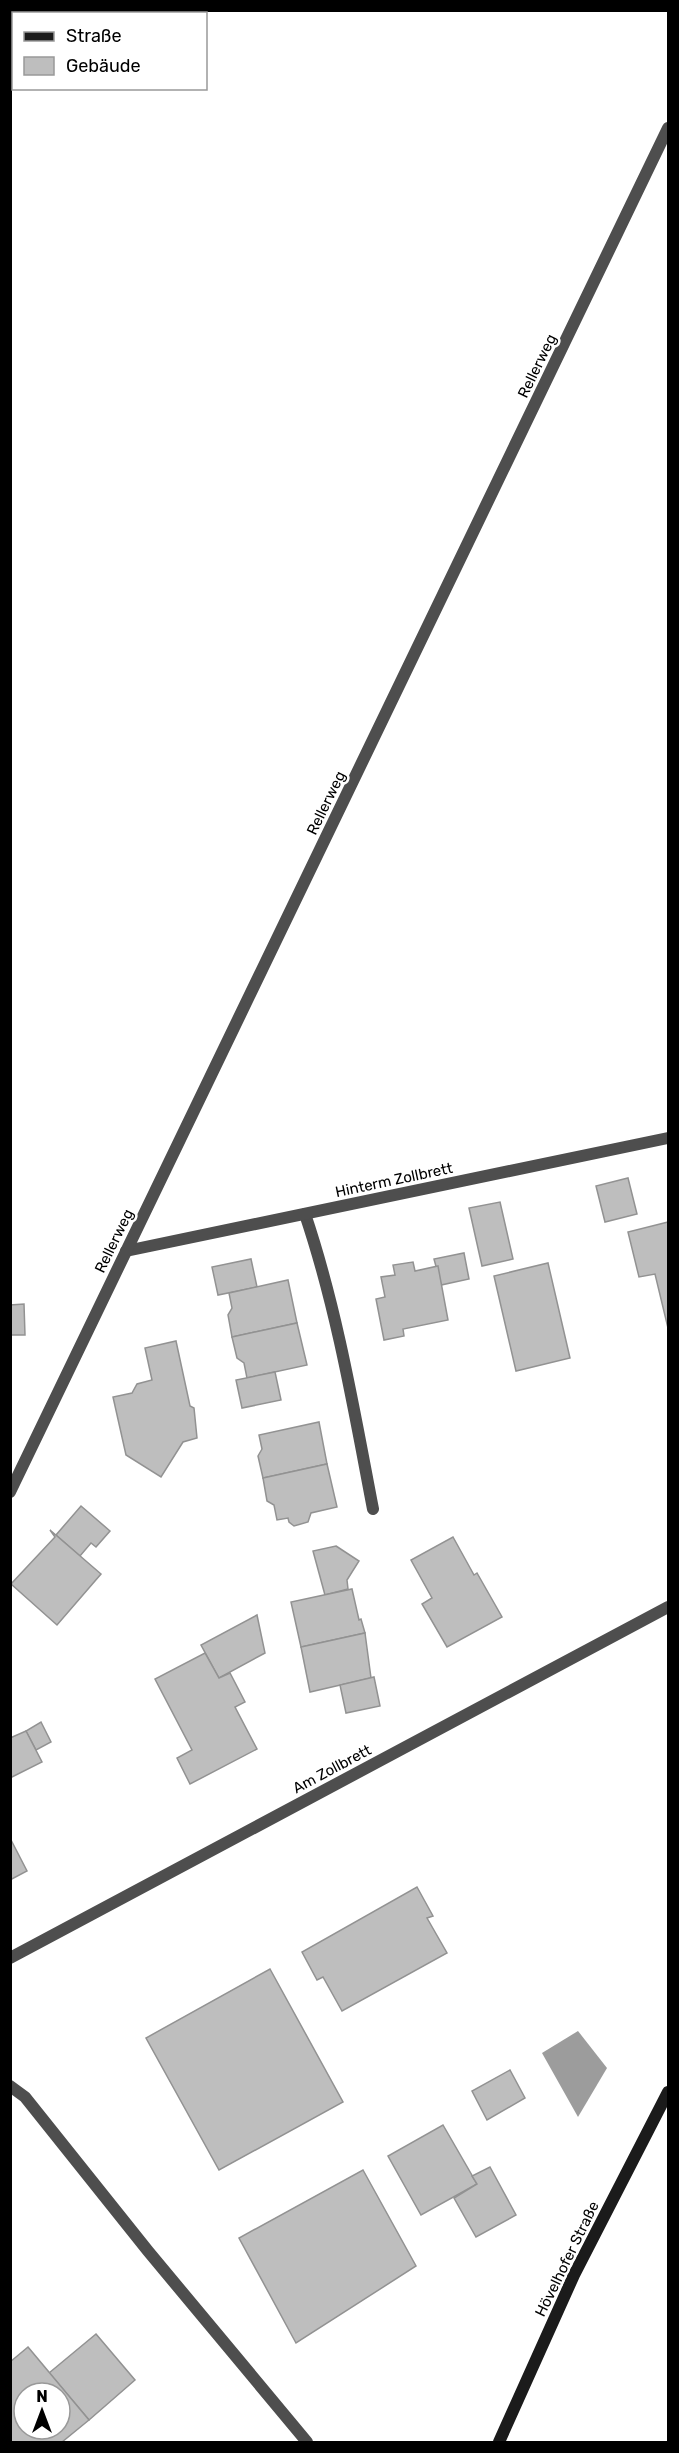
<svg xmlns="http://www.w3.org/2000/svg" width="679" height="2453" font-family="Rubik,sans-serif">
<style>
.water{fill:#9c9c9c}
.building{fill:#bebebe;stroke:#929292;stroke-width:1.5;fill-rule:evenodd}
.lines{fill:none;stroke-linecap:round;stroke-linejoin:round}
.service{stroke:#4e4e4e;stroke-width:12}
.minor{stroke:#4e4e4e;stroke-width:12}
.secondary{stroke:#1b1b1b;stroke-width:12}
.labels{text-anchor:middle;stroke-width:5;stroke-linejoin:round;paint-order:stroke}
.street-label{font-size:15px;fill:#000;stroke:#fff}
</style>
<rect width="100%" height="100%" fill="#fff"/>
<polygon class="water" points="578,2031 607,2068 578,2117 542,2053"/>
<g class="building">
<polygon points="628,1178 637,1214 605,1222 596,1186"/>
<polygon points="500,1202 513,1259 482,1266 469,1208"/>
<polygon points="668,1222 668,1328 655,1274 639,1277 628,1232"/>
<polygon points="464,1253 469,1279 441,1285 434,1259"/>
<polygon points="251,1259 257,1287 218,1295 212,1267"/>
<polygon points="413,1262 415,1271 438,1266 448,1320 403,1329 404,1336 384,1340 376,1299 385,1297 381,1277 395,1275 393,1265"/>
<polygon points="548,1263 570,1358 516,1371 494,1276"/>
<polygon points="288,1280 297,1323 232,1337 228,1315 232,1308 229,1293"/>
<polygon points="24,1304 25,1335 10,1335 10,1305"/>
<polygon points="297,1323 307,1365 247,1378 244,1363 237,1358 232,1337"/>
<polygon points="176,1341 190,1406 194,1408 197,1438 183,1442 161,1477 126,1455 113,1397 132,1393 137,1384 152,1380 145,1348"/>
<polygon points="275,1372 281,1400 242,1408 236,1380"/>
<polygon points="319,1422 327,1464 263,1478 258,1456 262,1449 259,1435"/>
<polygon points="327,1464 337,1507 311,1513 308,1522 294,1526 289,1522 288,1518 277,1520 274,1505 267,1501 263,1478"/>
<polygon points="81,1506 110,1531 96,1547 91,1543 80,1556 56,1535"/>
<polygon points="50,1530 101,1574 57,1625 11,1584 55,1537"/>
<polygon points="453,1537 474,1575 477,1573 502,1617 447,1647 422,1604 432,1598 411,1560"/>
<polygon points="336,1546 359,1561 347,1580 348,1589 325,1595 313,1551"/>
<polygon points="352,1589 359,1620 361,1619 365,1633 301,1647 291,1602"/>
<polygon points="257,1615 265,1653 219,1678 201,1645"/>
<polygon points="365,1633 371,1678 310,1692 301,1647"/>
<polygon points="205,1653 219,1678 230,1673 245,1702 235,1707 257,1749 190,1784 177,1758 192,1750 155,1679"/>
<polygon points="374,1677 380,1706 346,1713 340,1685"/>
<polygon points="41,1722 51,1742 36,1750 26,1731"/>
<polygon points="26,1731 42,1762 10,1778 10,1738"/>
<polygon points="10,1838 27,1871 10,1880"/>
<polygon points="417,1887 433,1916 427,1918 447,1953 342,2011 323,1977 317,1980 302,1952"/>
<polygon points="270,1969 343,2102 219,2170 146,2038"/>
<polygon points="510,2070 525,2098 487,2120 472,2091"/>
<polygon points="443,2125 477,2184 421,2215 388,2156"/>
<polygon points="490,2167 516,2215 476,2237 454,2198 477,2184 472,2176"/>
<polygon points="363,2170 416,2266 296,2343 239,2238"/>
<polygon points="96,2334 135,2380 89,2420 49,2373"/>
<path d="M 28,2347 L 89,2420 L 62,2442 L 10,2442 L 10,2362 ZM 24,2393 L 60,2393 L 60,2429 L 24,2429 Z"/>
</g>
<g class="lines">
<path class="service" d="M 305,1214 C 337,1309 354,1410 373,1509"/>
<g class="minor">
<polyline points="126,1251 668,1138"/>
<polyline points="10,1492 668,128"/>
<polyline points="10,1958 668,1607"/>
<polyline points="10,2086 25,2097 148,2251 307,2442"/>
</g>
<polyline class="secondary" points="499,2442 574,2275 668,2092"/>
</g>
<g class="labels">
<g class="street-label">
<text transform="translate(537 366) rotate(-64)" y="5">Rellerweg</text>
<text transform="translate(326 803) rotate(-64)" y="5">Rellerweg</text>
<text transform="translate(394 1180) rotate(-12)" y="5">Hinterm Zollbrett</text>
<text transform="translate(114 1241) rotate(-64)" y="5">Rellerweg</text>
<text transform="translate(332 1769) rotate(-28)" y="5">Am Zollbrett</text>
<text transform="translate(567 2259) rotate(-64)" y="5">Hövelhofer Straße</text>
</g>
</g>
<rect width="679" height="2453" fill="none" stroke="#000000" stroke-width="24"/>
<rect x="12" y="12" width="195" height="78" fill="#ffffff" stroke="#999999" stroke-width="1.5"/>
<rect x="24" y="32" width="30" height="9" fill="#1b1b1b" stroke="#999999" stroke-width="1.5"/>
<text x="66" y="42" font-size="18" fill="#000000">Straße</text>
<rect x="24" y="57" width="30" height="18" fill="#bebebe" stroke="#999999" stroke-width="1.5"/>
<text x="66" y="72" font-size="18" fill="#000000">Gebäude</text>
<g transform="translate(42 2411)"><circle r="28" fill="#ffffff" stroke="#999999" stroke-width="1.5"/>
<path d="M0-4.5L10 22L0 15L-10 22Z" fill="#000000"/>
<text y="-9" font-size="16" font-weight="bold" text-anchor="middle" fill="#000000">N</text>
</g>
</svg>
